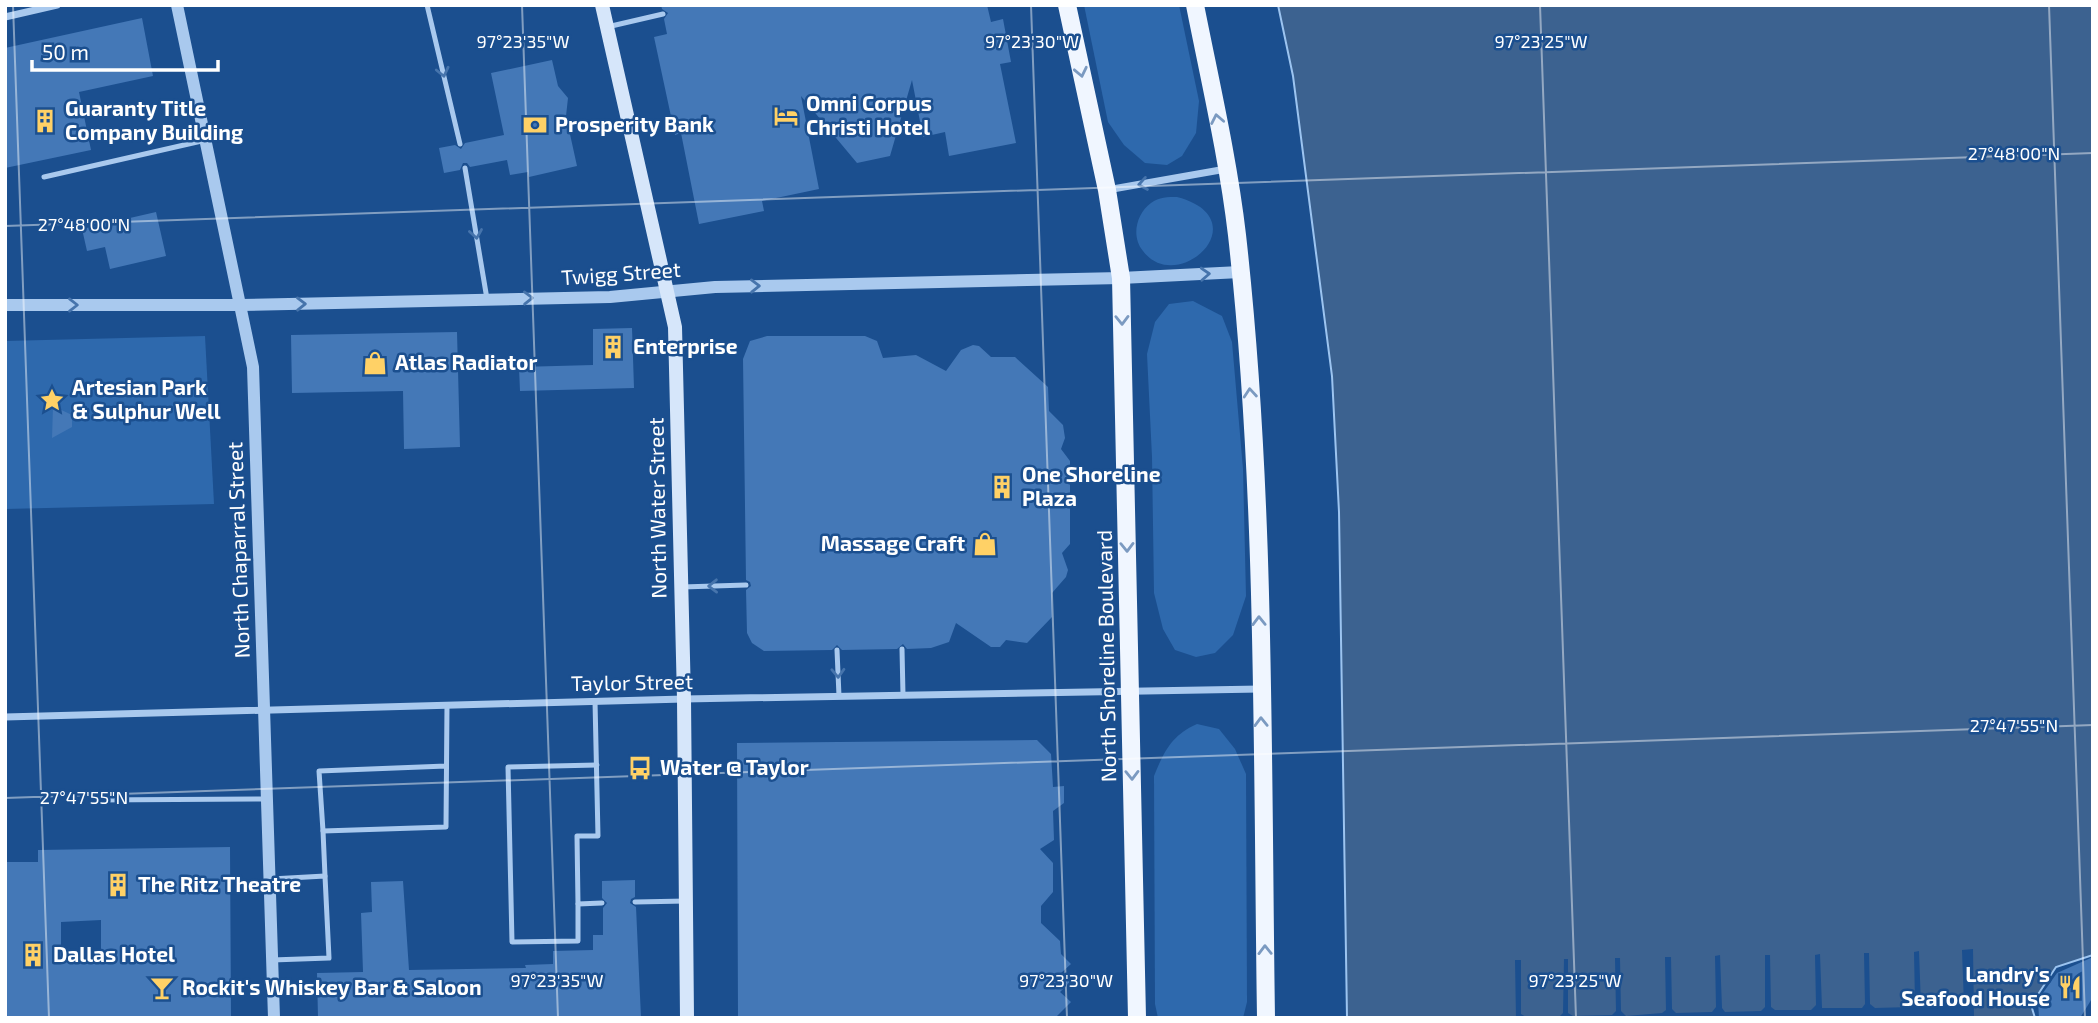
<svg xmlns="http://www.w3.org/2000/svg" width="2098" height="1023" font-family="'Exo 2',sans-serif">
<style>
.green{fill:#2e69ad}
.water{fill:#3c6290;stroke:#9cc4f0;stroke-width:2}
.pier{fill:#1b4f8f}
.building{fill:#4478b7;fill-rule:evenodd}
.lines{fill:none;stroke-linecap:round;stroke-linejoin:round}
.service{stroke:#a9c9ee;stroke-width:5}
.minor{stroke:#a9c9ee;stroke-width:7}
.tertiary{stroke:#a9c9ee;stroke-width:12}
.secondary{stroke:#d6e6fa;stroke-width:14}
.primary{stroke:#f0f6ff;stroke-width:18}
.oneway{stroke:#4674ac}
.oneway2{stroke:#7b9ac1}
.ticks{fill:none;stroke:#fff;stroke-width:2;stroke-opacity:0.45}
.labels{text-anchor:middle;stroke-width:5;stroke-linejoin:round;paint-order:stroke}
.poi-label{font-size:21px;font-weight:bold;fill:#fff;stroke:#1b4f8f;text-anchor:start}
.street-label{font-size:21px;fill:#fff;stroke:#1b4f8f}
.ticks-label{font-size:18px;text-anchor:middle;fill:#fff;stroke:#1b4f8f;stroke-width:5;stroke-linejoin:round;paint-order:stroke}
</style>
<rect width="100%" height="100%" fill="#1b4f8f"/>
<g class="green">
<polygon points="1084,5 1179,5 1199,101 1196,133 1182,156 1167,165 1145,163 1124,145 1108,122"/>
<path d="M 1177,197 C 1260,219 1178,297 1143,251 C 1131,237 1136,214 1151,203 C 1159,197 1168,197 1177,197 Z"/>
<polygon points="1193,301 1222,316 1232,342 1243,469 1246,596 1233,635 1215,653 1196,657 1175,650 1163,629 1154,593 1152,457 1147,354 1155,322 1169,304"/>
<polygon points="205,336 214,504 5,509 5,341"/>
<path d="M 1197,724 L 1219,729 L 1235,749 L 1246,774 L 1247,1002 L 1243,1018 L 1158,1018 L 1155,1004 L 1154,776 C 1164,751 1172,735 1197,724 Z"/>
</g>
<polygon class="water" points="1278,5 2093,5 2093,955 2056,967 2031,1005 2035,1018 1347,1018 1339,512 1332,376 1293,76"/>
<polygon class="pier" points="1973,949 1974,1018 1516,1018 1515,960 1521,960 1521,1014 1526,1017 1559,1017 1563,1013 1564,959 1568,959 1568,1013 1573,1016 1612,1015 1616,1011 1615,958 1620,958 1621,1011 1626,1016 1662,1013 1666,1010 1665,957 1671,957 1672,1009 1676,1013 1712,1012 1716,1007 1715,956 1720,955 1722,1008 1725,1012 1761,1011 1765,1007 1765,955 1770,955 1771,1007 1775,1010 1811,1010 1816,1005 1815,955 1820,954 1822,1008 1862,1008 1865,1004 1864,953 1869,953 1870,1004 1875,1008 1911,1007 1915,1002 1914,952 1919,951 1921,1006 1964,1005 1962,950"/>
<g class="building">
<polygon points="661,5 987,5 991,22 1003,19 1011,62 1000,64 1016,143 949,156 945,132 923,137 912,80 890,156 857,163 801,96 819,189 762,201 764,211 699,224 681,133 675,135 654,37 667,34 664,19 668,13 662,9"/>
<polygon points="142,18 153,76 79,92 91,150 5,168 5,48"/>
<polygon points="552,60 558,86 568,98 566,116 577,166 529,177 528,172 510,175 507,160 470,167 467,163 463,163 460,170 444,173 439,148 455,145 461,149 465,143 504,135 491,73"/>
<polygon points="156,212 166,256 110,269 105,247 87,251 82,229"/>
<polygon points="632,328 634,388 520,391 519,367 593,365 593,329"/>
<polygon points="457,332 460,447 404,449 403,391 292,393 291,335"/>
<polygon points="767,336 865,336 877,341 883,358 916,355 946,371 961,350 973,345 979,346 991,357 1015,357 1048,387 1049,411 1063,425 1065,438 1061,449 1070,461 1070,544 1062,553 1068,570 1066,577 1052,593 1052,617 1027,643 1006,640 1000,647 991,647 956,623 949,642 931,648 907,649 903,644 897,649 842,650 837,645 832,650 764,651 752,643 747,633 746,590 751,586 750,582 746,580 743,359 750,341"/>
<polygon points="53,406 72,415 72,427 52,438"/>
<polygon points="1037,740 1051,754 1053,787 1064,786 1064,803 1053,811 1054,840 1040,849 1053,863 1053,892 1041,906 1041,923 1060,941 1061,954 1071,964 1061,973 1070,982 1060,992 1071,1002 1055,1018 738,1018 737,743"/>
<path d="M 230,847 L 231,1018 L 6,1018 L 5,862 L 38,862 L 38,850 ZM 101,920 L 101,961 L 61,961 L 61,922 Z"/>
<polygon points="635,880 635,897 631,899 630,903 636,907 641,1018 318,1018 317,973 363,972 361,913 372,912 371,882 403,881 409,970 526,968 525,965 553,964 553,951 593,950 593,935 603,935 603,908 607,903 602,898 602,881"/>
<polygon points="2093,957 2093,997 2080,1018 2039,1018 2038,1000 2057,973"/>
</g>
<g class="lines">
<g class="service">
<polyline points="427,5 460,144"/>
<polyline points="607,27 663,14"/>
<polyline points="465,168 487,299"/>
<polyline points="44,177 206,140"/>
<polyline points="682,587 746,585"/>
<polyline points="902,649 903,695"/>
<polyline points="837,650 839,696"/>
<polyline points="595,701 598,836 577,836 578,904 602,903"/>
<polyline points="446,766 319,771 323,831 446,827 447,705"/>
<polyline points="94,800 266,799"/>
<polyline points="323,831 325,876"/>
<polyline points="271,879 325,876 329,958 272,960"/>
<polyline points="635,902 686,901"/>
<polyline points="578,904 578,941 512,942 508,767 597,765"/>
</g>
<g class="minor">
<polyline points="5,17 57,5"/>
<polyline points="1107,190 1226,169"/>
<polyline points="5,717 684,699 1260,689"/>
</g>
<g class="tertiary">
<polyline points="177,5 253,367 274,1018"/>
<polyline points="5,305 240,305 610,297 715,287 1121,278 1240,272"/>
</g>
<polyline class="secondary" points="602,5 675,327 684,699 687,1018"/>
<g class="primary">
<polyline points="1067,5 1107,190 1121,278 1137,1018"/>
<path d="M 1195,5 C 1210,81 1228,158 1237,235 C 1266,494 1262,757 1266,1018"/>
</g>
</g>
<defs><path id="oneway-chevron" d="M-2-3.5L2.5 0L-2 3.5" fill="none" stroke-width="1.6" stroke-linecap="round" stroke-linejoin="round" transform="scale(1.75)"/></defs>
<g class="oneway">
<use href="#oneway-chevron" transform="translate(443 72) rotate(77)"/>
<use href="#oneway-chevron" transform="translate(1143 184) rotate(170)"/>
<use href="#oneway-chevron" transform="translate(476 234) rotate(81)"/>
<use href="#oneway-chevron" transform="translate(1205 274) rotate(-3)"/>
<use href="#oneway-chevron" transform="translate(755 286) rotate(-1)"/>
<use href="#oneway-chevron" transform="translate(528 298) rotate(-1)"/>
<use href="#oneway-chevron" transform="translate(301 304) rotate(-1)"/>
<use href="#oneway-chevron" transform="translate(73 305)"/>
<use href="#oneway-chevron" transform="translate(713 586) rotate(179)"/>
<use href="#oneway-chevron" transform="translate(838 673) rotate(88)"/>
</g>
<g class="oneway2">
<use href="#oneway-chevron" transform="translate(1081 72) rotate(78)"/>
<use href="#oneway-chevron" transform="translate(1217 119) rotate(-101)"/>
<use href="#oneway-chevron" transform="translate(1122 320) rotate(89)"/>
<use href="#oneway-chevron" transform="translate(1250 393) rotate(-95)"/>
<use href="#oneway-chevron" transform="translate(1127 547) rotate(89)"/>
<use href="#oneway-chevron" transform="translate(1259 621) rotate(-91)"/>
<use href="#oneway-chevron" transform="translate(1261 722) rotate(-91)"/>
<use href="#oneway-chevron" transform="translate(1132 775) rotate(89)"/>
<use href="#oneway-chevron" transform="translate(1265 950) rotate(-91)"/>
</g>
<path class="ticks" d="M 13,5 L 49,1018M 522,5 L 558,1018M 1031,5 L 1067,1018M 1540,5 L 1576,1018M 2049,5 L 2085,1018M 5,226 L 2093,153M 5,798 L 2093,725"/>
<defs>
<g id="hotel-bare" transform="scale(1.89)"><path d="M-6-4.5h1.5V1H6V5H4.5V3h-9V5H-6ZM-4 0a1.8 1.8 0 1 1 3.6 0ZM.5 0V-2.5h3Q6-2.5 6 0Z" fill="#ffd166" stroke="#1b4f8f" stroke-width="2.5" paint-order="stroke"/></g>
<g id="building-bare" transform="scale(1.89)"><path d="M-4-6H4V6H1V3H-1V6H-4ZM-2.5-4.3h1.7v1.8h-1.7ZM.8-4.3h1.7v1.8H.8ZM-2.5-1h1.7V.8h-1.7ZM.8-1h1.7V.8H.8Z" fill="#ffd166" stroke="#1b4f8f" stroke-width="2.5" paint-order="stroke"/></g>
<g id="bank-bare" transform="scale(1.89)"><path d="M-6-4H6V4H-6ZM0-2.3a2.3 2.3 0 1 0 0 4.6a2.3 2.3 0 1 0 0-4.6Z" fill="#ffd166" stroke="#1b4f8f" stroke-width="2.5" paint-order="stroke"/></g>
<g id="shop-bare" transform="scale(1.89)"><path d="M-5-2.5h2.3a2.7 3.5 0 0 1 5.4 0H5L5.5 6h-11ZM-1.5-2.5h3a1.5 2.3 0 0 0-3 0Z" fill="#ffd166" stroke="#1b4f8f" stroke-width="2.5" paint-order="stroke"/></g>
<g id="sight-bare" transform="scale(1.89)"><path d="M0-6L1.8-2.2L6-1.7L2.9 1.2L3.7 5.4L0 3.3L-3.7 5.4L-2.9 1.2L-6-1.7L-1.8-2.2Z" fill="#ffd166" stroke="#1b4f8f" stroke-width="2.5" paint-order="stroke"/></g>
<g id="bus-bare" transform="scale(1.89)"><path d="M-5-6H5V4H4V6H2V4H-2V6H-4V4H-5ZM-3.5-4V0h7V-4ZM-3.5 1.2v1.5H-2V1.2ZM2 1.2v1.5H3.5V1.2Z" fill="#ffd166" stroke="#1b4f8f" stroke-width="2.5" paint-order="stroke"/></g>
<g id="restaurant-bare" transform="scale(1.89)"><path d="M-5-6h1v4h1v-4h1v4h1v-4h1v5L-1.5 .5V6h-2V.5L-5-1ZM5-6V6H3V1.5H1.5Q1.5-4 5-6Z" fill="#ffd166" stroke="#1b4f8f" stroke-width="2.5" paint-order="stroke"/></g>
<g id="bar-bare" transform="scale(1.89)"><path d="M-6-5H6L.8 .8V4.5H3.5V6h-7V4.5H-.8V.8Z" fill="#ffd166" stroke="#1b4f8f" stroke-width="2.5" paint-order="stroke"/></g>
</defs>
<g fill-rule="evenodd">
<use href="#hotel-bare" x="786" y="116"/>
<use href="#building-bare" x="45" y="121"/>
<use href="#bank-bare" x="535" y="125"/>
<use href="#building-bare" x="613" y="347"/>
<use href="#shop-bare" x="375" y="363"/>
<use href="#sight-bare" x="52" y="400"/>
<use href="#building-bare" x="1002" y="487"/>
<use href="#shop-bare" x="985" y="544"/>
<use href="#bus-bare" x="640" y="768"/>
<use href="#building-bare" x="118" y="885"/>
<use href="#building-bare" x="33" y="955"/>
<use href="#restaurant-bare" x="2070" y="987"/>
<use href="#bar-bare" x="162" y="988"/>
</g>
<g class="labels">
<g class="poi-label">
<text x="806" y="111">Omni Corpus<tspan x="806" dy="24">Christi Hotel</tspan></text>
<text x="65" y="116">Guaranty Title<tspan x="65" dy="24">Company Building</tspan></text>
<text x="555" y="132">Prosperity Bank</text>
<text x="633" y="354">Enterprise</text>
<text x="395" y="370">Atlas Radiator</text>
<text x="72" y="395">Artesian Park<tspan x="72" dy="24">&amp; Sulphur Well</tspan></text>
<text x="1022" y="482">One Shoreline<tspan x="1022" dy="24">Plaza</tspan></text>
<text x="965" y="551" text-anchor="end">Massage Craft</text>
<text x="660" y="775">Water @ Taylor</text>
<text x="138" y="892">The Ritz Theatre</text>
<text x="53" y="962">Dallas Hotel</text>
<text x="2050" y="982" text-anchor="end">Landry's<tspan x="2050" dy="24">Seafood House</tspan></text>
<text x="182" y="995">Rockit's Whiskey Bar &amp; Saloon</text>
</g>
<g class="street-label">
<text transform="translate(621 274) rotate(-4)" y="7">Twigg Street</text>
<text transform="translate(658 508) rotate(-91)" y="7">North Water Street</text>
<text transform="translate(239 550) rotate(-92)" y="7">North Chaparral Street</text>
<text transform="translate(1107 656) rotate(-91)" y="7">North Shoreline Boulevard</text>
<text transform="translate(632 683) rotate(-1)" y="7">Taylor Street</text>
</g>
</g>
<g class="ticks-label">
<text x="523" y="48">97°23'35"W</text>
<text x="1032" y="48">97°23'30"W</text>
<text x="1541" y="48">97°23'25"W</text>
<text x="2014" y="160">27°48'00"N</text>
<text x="84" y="231">27°48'00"N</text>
<text x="2014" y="732">27°47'55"N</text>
<text x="84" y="804">27°47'55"N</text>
<text x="557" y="987">97°23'35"W</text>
<text x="1066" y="987">97°23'30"W</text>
<text x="1575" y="987">97°23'25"W</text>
</g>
<rect width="2098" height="1023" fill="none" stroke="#ffffff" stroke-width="14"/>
<path d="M32 60v10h186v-10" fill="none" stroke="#ffffff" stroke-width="3.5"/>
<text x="42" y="60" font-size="21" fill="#ffffff" stroke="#1b4f8f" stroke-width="5" paint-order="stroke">50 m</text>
</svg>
